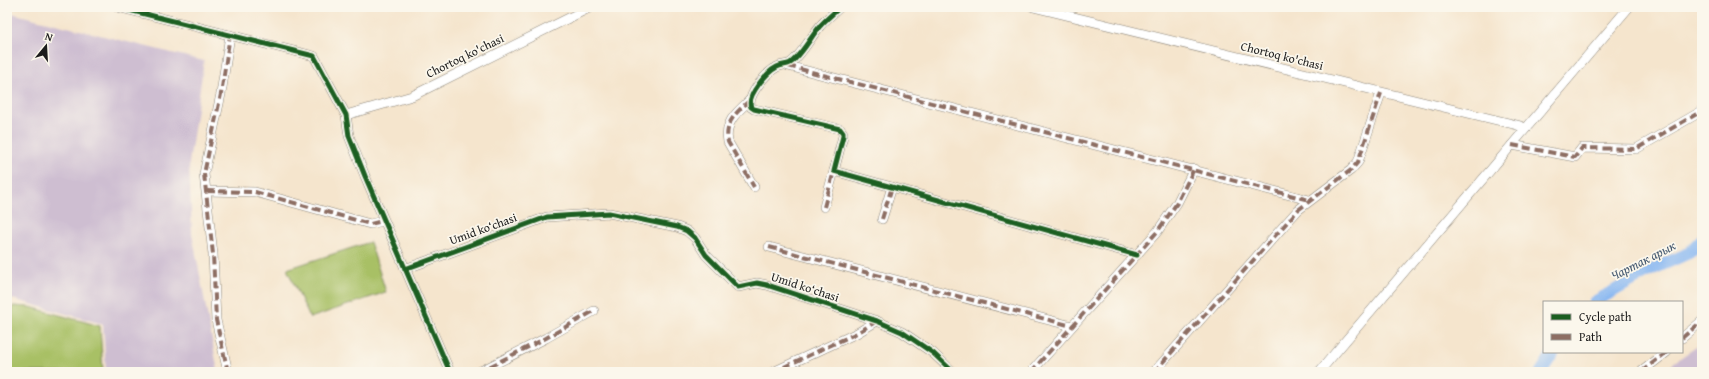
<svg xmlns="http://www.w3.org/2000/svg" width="1709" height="379" font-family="'Gentium Book Plus',serif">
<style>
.industrial{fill:#cebed1}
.green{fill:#a8c065;stroke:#626e40}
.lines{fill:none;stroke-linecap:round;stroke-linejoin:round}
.river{stroke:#86b6f1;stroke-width:12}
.minor-casing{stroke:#888074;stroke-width:10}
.minor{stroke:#fff;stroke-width:9}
.quiet{stroke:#8d6e63;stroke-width:4;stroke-dasharray:8 4;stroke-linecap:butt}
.cycleway-casing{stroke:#fbf7ec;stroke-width:8}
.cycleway{stroke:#1b5e20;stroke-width:5}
.labels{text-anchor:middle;stroke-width:3.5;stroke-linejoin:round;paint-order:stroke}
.street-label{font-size:12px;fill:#1c1c1c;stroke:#fbf7ec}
.water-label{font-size:13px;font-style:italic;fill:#465a71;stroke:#fbf7ec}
</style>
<rect width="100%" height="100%" fill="#fbf7ec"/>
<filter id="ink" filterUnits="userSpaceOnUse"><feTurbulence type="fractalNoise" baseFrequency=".025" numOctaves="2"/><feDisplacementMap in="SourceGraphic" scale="8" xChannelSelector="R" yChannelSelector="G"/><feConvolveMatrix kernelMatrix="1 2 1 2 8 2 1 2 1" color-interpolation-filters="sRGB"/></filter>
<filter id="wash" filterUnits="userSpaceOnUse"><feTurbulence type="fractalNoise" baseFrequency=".012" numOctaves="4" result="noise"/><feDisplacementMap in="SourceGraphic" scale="16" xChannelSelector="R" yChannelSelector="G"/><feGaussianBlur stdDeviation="0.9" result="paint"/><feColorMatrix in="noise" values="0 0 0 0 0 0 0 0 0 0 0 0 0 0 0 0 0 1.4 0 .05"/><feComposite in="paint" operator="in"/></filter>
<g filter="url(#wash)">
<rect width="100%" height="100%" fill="#f5e5cd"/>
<g class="industrial">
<polygon points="7,12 204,61 189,163 192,233 218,372 106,372 103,324 9,298 7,305"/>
<polygon points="1702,343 1702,372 1660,372"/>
</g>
<g class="green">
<polygon points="370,242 386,292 310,318 287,269"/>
<polygon points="13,306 30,307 100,326 103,372 7,372 7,339"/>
</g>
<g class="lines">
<g class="river">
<polyline points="1594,302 1653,269 1689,253 1702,240"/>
<polyline points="1541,372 1554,352"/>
</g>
</g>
</g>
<g filter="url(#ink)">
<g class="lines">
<g class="minor-casing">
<g id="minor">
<polyline points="117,7 314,56 346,115 349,136 365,176 450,372"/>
<path d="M 840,7 C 834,13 826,19 820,26 C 811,37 805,49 795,59 C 788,67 785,63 777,67 C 767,72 746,96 751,107 L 754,109 L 840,129 L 843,133 L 843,136 L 834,171 L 1137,255"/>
<polyline points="1033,7 1517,125 1526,128"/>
<polyline points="788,66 1309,200"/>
<path d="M 750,100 C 737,112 724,122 728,142 L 754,187"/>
<polyline points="346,115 412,96 591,7"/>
<polyline points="1512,145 1575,157 1582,148 1636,149 1702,111"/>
<polyline points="207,191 255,192 370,224 383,221"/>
<polyline points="824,207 834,171"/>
<polyline points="882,219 892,187"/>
<polyline points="769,247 1072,326"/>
<polyline points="405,269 547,217 609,213 677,227 687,231 695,238 706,255 738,287 757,283 767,285 877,321 902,332 933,353 953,372"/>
<polyline points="1682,338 1702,321"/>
<polyline points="228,372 216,320 213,254 204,174 221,94 230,35"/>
<polyline points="479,372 546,338 594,311"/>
<polyline points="773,372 857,333 877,321"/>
<polyline points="1031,372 1157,232 1177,203 1194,169"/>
<polyline points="1154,372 1298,210 1351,170 1358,162 1381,93"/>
<polyline points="1319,372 1629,7"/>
<polyline points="1641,372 1667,352"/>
</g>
</g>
<use href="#minor" class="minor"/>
<g class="quiet">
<polyline points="788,66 1309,200"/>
<path d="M 750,100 C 737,112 724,122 728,142 L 754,187"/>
<polyline points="1512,145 1575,157 1582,148 1636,149 1702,111"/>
<polyline points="207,191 255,192 370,224 383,221"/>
<polyline points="824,207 834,171"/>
<polyline points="882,219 892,187"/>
<polyline points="769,247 1072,326"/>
<polyline points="1682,338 1702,321"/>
<polyline points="228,372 216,320 213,254 204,174 221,94 230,35"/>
<polyline points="479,372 546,338 594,311"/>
<polyline points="773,372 857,333 877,321"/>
<polyline points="1031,372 1157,232 1177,203 1194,169"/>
<polyline points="1154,372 1298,210 1351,170 1358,162 1381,93"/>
<polyline points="1641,372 1667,352"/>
</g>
<g class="cycleway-casing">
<g id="cycleway">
<polyline points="117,7 314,56 346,115 349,136 365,176 450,372"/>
<path d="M 840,7 C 834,13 826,19 820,26 C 811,37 805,49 795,59 C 788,67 785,63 777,67 C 767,72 746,96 751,107 L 754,109 L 840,129 L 843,133 L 843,136 L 834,171 L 1137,255"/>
<polyline points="405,269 547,217 609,213 677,227 687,231 695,238 706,255 738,287 757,283 767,285 877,321 902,332 933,353 953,372"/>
</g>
</g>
<use href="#cycleway" class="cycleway"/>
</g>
</g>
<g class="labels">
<g class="street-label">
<text transform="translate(465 56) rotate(-26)" y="4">Chortoq ko'chasi</text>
<text transform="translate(1282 56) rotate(14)" y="4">Chortoq ko'chasi</text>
<text transform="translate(483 229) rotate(-20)" y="4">Umid ko‘chasi</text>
<text transform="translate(805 287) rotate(18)" y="4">Umid ko‘chasi</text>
</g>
<g class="water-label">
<text transform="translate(1643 260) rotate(-27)" y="5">Чартак арык</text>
</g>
</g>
<rect width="1709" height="379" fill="none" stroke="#fbf7ec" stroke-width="24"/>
<rect x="1543" y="301" width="140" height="52" fill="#fbf7ec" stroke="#a29f99"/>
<rect x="1551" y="314" width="20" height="6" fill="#1b5e20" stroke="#a29f99"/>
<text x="1579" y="321" font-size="12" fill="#1c1c1c">Cycle path</text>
<rect x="1551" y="334" width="20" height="6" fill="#8d6e63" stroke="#a29f99"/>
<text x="1579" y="341" font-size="12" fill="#1c1c1c">Path</text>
<g transform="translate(46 46) rotate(18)" stroke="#fbf7ec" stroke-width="3" paint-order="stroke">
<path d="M0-3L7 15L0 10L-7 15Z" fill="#1c1c1c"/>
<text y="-6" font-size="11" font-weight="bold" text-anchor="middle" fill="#1c1c1c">N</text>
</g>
</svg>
